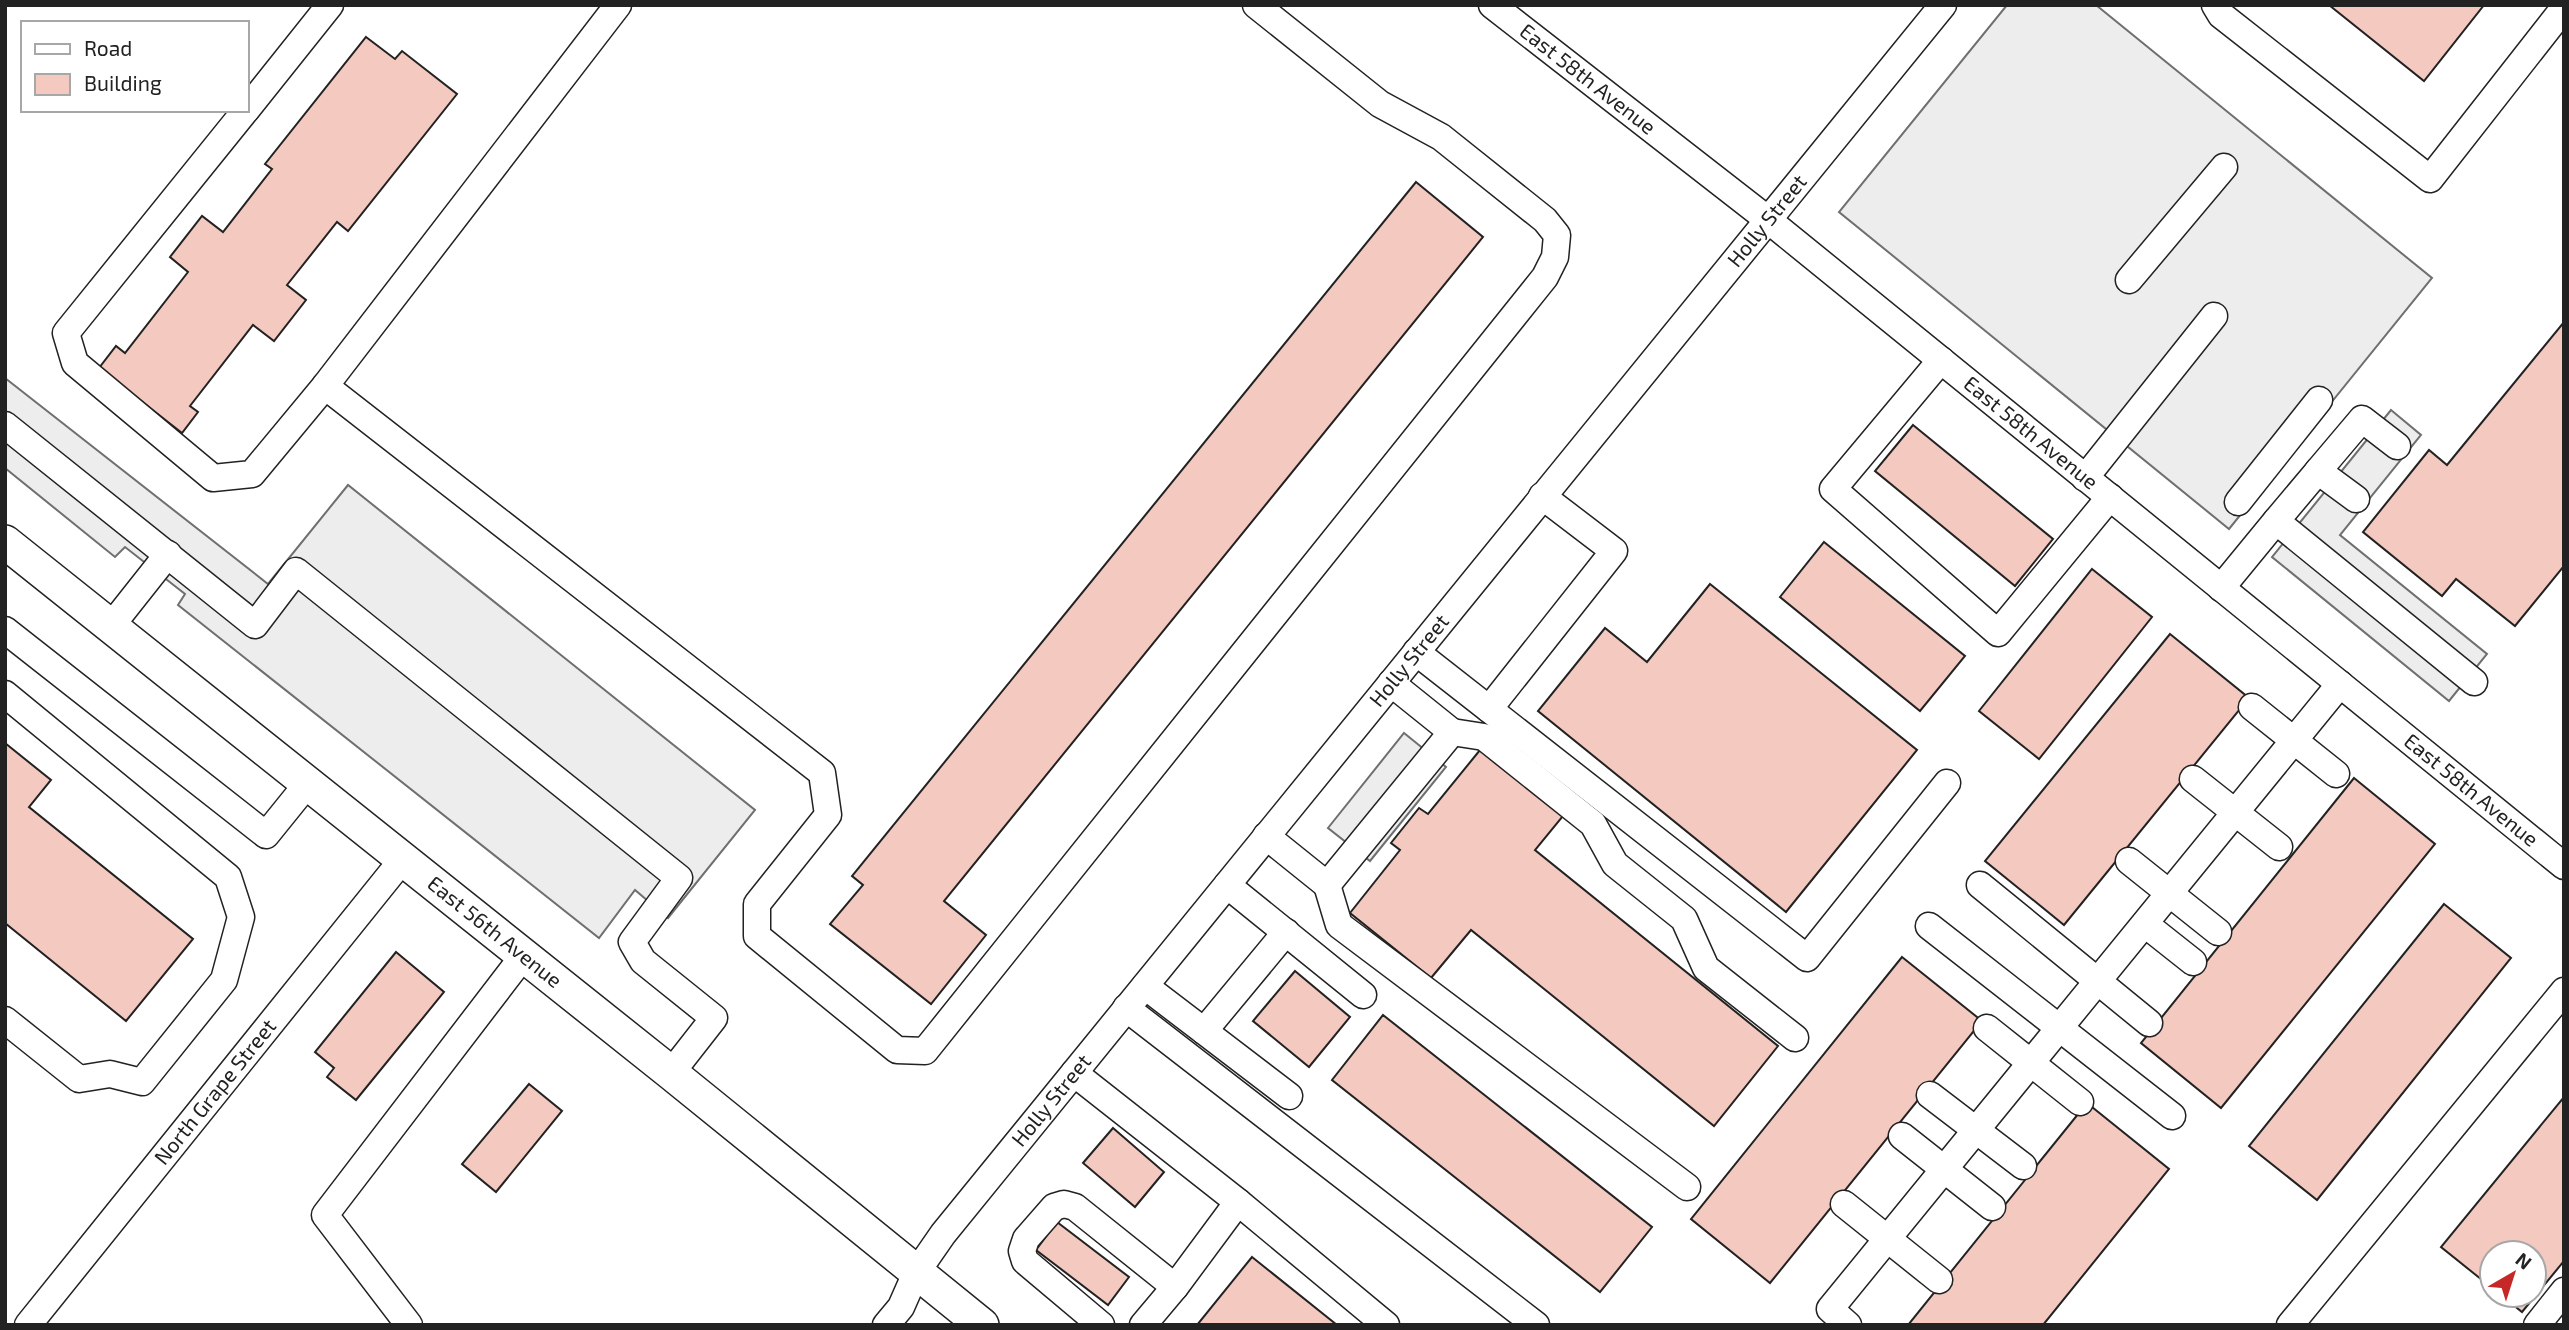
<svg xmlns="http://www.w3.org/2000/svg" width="2569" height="1330" font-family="'Exo 2',sans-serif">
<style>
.parking{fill:#ededed;stroke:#6f6f6f;stroke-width:2}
.building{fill:#f3c9c0;stroke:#222;stroke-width:2}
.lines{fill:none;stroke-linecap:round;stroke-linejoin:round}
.minor-casing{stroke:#222;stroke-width:29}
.major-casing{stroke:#222;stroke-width:36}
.minor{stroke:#fff;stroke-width:26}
.major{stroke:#fff;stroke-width:33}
.labels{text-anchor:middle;stroke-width:5;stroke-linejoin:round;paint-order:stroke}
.street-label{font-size:21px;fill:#222;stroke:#fff}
</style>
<rect width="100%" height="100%" fill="#fff"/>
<g class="parking">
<polygon points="2007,5 2096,5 2432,278 2229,529 1839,212"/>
<polygon points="5,378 268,584 348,485 755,810 668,918 635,890 599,938 178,605 185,594 125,547 115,557 5,468"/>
<polygon points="2391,410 2421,435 2340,535 2487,654 2449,701 2272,557"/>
<polygon points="1404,733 1446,767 1370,861 1328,828"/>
</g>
<g class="building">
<polygon points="2329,5 2484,5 2424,81"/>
<polygon points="366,37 395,59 402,51 457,94 348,231 337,222 287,285 306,300 274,341 253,325 190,406 198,412 182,433 99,368 116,346 125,353 188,272 170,257 202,216 223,232 272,169 265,164"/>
<polygon points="1416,182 1483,237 944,901 986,935 931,1004 830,924 863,885 852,876"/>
<polygon points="2564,322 2564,566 2515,626 2456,579 2442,596 2363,532 2429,450 2447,465"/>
<polygon points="1913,425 2053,539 2015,586 1875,471"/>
<polygon points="1824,542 1965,656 1920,711 1780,597"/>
<polygon points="2092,569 2152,617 2039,759 1979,711"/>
<polygon points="1710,584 1917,750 1786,912 1538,711 1605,628 1647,662"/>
<polygon points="2170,634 2249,698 2064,925 1985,861"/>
<polygon points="5,743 51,780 29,807 193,939 126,1021 5,923"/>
<polygon points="1480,750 1563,816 1535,850 1778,1046 1714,1126 1471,930 1431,978 1350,913 1400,850 1391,843 1419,808 1428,814"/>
<polygon points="2354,778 2435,844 2221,1108 2141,1043"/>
<polygon points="2444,904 2511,958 2317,1200 2249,1146"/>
<polygon points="396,952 444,992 356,1100 327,1077 334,1068 315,1052"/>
<polygon points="1902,957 1982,1021 1770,1283 1691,1219"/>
<polygon points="1295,971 1350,1017 1309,1067 1253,1021"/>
<polygon points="1383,1015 1652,1227 1600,1292 1332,1080"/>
<polygon points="529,1084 562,1111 496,1192 462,1164"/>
<polygon points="2564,1097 2564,1261 2522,1312 2501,1295 2534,1295 2534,1253 2492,1253 2492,1288 2441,1247"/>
<polygon points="2087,1103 2169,1169 2043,1325 1908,1325"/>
<polygon points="1113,1128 1164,1172 1135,1207 1083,1163"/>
<polygon points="1057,1222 1129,1277 1108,1305 1036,1250"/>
<polygon points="1252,1257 1337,1325 1197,1325"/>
</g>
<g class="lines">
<g class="minor-casing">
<g id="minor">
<path id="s1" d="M 1492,5 L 1767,219 L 2564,866"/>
<polyline points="2215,5 2221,15 2430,179 2564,8"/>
<polyline points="247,109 330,5"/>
<polyline points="246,110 66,333 75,363 213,478 252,474 325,386 618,5"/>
<polyline points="2129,280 2224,167"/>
<polyline points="1941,360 1833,489 1998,633 2110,497"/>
<polyline points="325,386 822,773 828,815 757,904 757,936 897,1050 925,1051 1545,277 1555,257 1557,235 1545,220 1441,137 1380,104 1256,5"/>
<polyline points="5,425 255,625 296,571 679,878 632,942 643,961 714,1018 671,1073"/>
<polyline points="2318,471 2362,419 2397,446"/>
<polyline points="2085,478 2214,316"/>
<polyline points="2238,502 2319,400"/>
<polyline points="2276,521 2318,471 2356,499"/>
<polyline points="2221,588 2276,521 2474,682"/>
<polyline points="111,626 168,554"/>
<polyline points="5,630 266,835 308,783"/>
<polyline points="1416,652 1807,958 1947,783"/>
<polyline points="5,694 228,877 241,917 224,980 142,1082 110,1074 79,1079 5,1020"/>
<polyline points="2252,707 2336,774"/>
<polyline points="1489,709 1614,551 1542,496"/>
<polyline points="1452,732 1484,737 1593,824 1615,864 1684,919 1706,968 1795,1038"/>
<polyline points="2193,779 2279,847"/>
<polyline points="1266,836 1327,885 1452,732 1391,683"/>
<polyline points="2129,861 2218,932"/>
<polyline points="1227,885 1363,995"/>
<polyline points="1327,885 1339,925 1687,1187"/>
<polyline points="1980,885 2149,1023"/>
<polyline points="2145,924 2193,962"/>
<polyline points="1929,926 2172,1116"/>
<polyline points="1145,986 1289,1096"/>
<polyline points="1126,1008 1536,1325"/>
<polyline points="1987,1028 2080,1102"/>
<polyline points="1204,1031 1286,932"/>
<polyline points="1074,1073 1238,1202 1175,1287 1143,1325"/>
<polyline points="1930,1095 2023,1166"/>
<polyline points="1902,1136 1992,1207"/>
<polyline points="1238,1202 1386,1325"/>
<polyline points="1844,1204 1939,1280"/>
<path id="s2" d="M 28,1325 L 403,859"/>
<polyline points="409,1325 325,1215 524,955"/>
<path id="s3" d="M 886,1325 L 901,1307 L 916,1273 L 943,1234 L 1943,5"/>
<polyline points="1101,1325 1025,1261 1022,1251 1026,1239 1054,1207 1064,1204 1075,1207 1175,1287"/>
<polyline points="1848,1325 1830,1309 2340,684"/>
<polyline points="2290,1325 2564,991"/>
<polyline points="2537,1325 2564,1291"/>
</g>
</g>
<g class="major-casing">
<g id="major">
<path id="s4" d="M 5,542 L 671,1073 L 982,1325"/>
</g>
</g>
<use href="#minor" class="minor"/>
<use href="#major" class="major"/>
</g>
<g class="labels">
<g class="street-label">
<text dy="7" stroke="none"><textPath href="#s1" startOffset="121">East 58th Avenue</textPath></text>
<text dy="7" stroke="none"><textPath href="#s3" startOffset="1414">Holly Street</textPath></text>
<text dy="7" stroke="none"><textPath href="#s1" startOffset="688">East 58th Avenue</textPath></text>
<text dy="7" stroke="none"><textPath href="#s3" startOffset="847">Holly Street</textPath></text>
<text dy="7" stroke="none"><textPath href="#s1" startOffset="1255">East 58th Avenue</textPath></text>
<text dy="7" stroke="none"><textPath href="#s4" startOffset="626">East 56th Avenue</textPath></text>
<text dy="7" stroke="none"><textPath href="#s2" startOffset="299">North Grape Street</textPath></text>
<text dy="7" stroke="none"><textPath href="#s3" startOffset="280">Holly Street</textPath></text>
</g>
</g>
<rect width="2569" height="1330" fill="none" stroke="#222222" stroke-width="14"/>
<rect x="21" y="21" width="228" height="91" fill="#ffffff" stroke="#a7a7a7" stroke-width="2"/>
<rect x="35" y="44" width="35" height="10" fill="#ffffff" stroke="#a7a7a7" stroke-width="2"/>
<text x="84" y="56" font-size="21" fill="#222222">Road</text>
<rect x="35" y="74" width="35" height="21" fill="#f3c9c0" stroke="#a7a7a7" stroke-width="2"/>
<text x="84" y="91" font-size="21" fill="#222222">Building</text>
<g transform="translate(2513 1274) rotate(39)"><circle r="33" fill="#ffffff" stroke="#a7a7a7" stroke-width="2"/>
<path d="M0-5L12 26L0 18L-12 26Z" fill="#c62828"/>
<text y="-10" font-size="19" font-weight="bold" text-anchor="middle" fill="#222222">N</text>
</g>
</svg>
